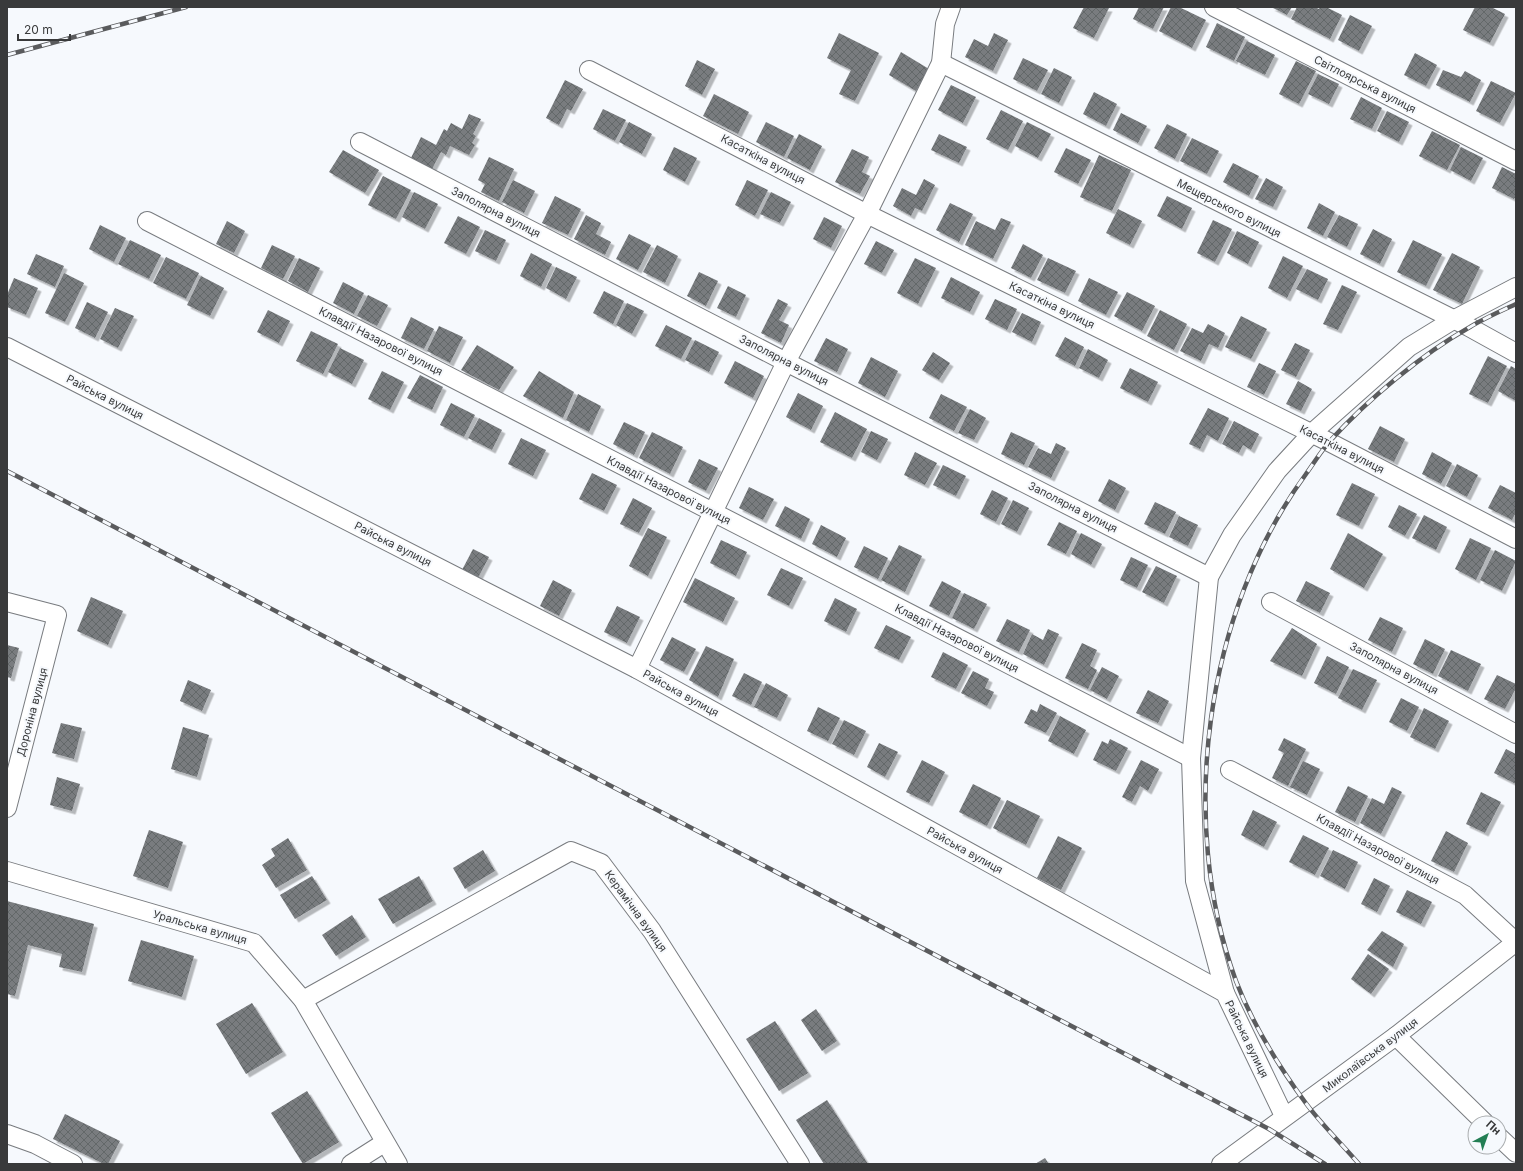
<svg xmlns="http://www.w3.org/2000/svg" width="1523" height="1171" font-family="Inter,sans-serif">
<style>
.building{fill:url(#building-cross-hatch);filter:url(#shadow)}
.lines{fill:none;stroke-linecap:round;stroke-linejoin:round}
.street-casing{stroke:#787b7f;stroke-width:20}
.street{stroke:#fff;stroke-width:18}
.rail-casing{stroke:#5a5b5d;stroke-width:4.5}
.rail{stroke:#f6f9fd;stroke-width:3;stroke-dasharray:9;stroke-linecap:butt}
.labels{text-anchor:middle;stroke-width:4;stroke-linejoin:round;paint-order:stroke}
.street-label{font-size:11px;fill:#393a3b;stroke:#f6f9fd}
</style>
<defs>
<pattern id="building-cross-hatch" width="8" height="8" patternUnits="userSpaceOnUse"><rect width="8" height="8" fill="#797c7f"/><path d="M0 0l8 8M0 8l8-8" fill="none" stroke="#646769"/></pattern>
<filter id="shadow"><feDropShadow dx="3.5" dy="3.5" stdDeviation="0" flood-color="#0004"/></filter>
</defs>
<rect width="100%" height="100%" fill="#f6f9fd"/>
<g class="building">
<polygon points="1084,7 1109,8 1094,38 1073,28"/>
<polygon points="1139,7 1164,7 1153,29 1133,19"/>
<polygon points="1171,7 1179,7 1206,20 1192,48 1159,31"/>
<polygon points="1271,7 1292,7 1287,15"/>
<polygon points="1297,7 1315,7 1319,9 1320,7 1326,7 1342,15 1330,39 1291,19"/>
<polygon points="1475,7 1491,7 1505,14 1490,43 1463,30"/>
<polygon points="1350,15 1372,26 1359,51 1338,40"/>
<polygon points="1217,23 1245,37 1234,61 1206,47"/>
<polygon points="839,33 879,53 855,101 839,94 851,70 827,58"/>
<polygon points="994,33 1008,40 993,71 965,57 974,39 988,46"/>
<polygon points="1247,41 1275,55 1265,75 1236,61"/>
<polygon points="901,52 929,69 916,91 889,75"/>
<polygon points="1415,53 1437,65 1426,86 1404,75"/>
<polygon points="1023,58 1048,70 1037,91 1013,79"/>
<polygon points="697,60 715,69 702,95 685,86"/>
<polygon points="1296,61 1316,71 1299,104 1279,94"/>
<polygon points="1054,68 1072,77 1059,103 1041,94"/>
<polygon points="1443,70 1461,77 1465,71 1481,80 1470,102 1436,85"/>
<polygon points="1318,74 1339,84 1329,104 1308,94"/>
<polygon points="565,80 583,89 571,111 567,109 559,125 546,118"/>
<polygon points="1491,81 1516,93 1500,123 1476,111"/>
<polygon points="951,85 976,97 963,123 938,110"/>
<polygon points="1094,92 1117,104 1106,126 1083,114"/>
<polygon points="714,94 749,112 738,134 703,116"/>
<polygon points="1361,97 1382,108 1372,129 1350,119"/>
<polygon points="603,109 626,120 615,141 593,129"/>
<polygon points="1001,110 1023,121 1008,150 986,139"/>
<polygon points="1387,111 1409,122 1399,142 1377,131"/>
<polygon points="1121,113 1147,126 1138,143 1113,130"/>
<polygon points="469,114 481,119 473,134 476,136 472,143 475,145 469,155 450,146 446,155 441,152 432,169 411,158 421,137 436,145 444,129 447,131 451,123 462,129"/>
<polygon points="629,122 652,134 642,154 619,142"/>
<polygon points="766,122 794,136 784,157 756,142"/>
<polygon points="1027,122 1051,134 1038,158 1015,146"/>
<polygon points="1167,124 1187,134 1175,159 1154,148"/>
<polygon points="1432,131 1460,145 1447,170 1419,156"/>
<polygon points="799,134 822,146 810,170 787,158"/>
<polygon points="939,134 967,147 959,163 931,150"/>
<polygon points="1192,138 1219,151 1207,174 1180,161"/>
<polygon points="674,147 697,158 685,182 663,170"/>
<polygon points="1461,147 1483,158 1471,181 1450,170"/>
<polygon points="1066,148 1091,160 1078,184 1054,172"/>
<polygon points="852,149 869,157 862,172 870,176 860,194 835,182"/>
<polygon points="343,150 379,170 365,193 329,172"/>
<polygon points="1099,155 1131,170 1112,211 1080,197"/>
<polygon points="489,157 514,169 499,201 481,192 485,184 478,180"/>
<polygon points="1233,163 1259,176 1249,196 1223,182"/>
<polygon points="1502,167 1516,174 1516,196 1514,199 1492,188"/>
<polygon points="383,176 411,190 396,219 368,205"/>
<polygon points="1266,178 1283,187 1273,207 1255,199"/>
<polygon points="924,179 935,185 922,211 915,208 911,216 893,206 902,188 916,195"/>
<polygon points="513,180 535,191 524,213 502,202"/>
<polygon points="747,180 768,190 755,216 735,205"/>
<polygon points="414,192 438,204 425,229 402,217"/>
<polygon points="771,192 791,202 780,223 760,214"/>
<polygon points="555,196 581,209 568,235 542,223"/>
<polygon points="1167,196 1192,208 1182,229 1157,216"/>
<polygon points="950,203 973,214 959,242 936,230"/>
<polygon points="1319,203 1335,212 1323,236 1307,228"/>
<polygon points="1118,209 1142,221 1130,245 1106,233"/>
<polygon points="586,215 601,223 596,234 611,242 605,255 574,239"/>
<polygon points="1339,215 1358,224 1347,247 1327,237"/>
<polygon points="458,216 480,227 466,254 444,243"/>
<polygon points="824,217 842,226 831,248 813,239"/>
<polygon points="1001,218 1011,222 993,259 965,245 976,221 995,230"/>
<polygon points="1213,220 1232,229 1215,262 1197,253"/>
<polygon points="227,221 245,231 234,253 216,244"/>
<polygon points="100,225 126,238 114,262 89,249"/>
<polygon points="1373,229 1392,239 1380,264 1360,254"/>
<polygon points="485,230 506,240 496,261 475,251"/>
<polygon points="1237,231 1259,242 1248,264 1227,253"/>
<polygon points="629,234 651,245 638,270 616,259"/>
<polygon points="130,240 161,255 149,279 118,264"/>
<polygon points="1413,240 1442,254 1426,286 1397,272"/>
<polygon points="876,241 894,250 882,273 864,264"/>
<polygon points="1023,244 1043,255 1031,278 1011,268"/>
<polygon points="272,245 295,256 283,279 261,268"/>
<polygon points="657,245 678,256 665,283 643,272"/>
<polygon points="531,253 552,264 541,287 520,276"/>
<polygon points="1452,253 1480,267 1462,304 1433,290"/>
<polygon points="36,254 64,266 55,287 27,274"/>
<polygon points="1283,256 1303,266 1287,298 1268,288"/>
<polygon points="166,257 199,273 186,299 153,283"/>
<polygon points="299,258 320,268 308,292 288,281"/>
<polygon points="915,258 936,268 918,304 897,293"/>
<polygon points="1048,258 1076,271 1065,293 1037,280"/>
<polygon points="556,267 577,277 566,299 546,288"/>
<polygon points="1307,269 1328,279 1318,300 1296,289"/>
<polygon points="699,272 718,281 706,306 687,296"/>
<polygon points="64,273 84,283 65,322 45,313"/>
<polygon points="201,276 224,288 210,316 187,305"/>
<polygon points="951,277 980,292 970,312 941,298"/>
<polygon points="14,278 38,288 26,315 7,307 7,295"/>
<polygon points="1089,278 1118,292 1106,315 1078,301"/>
<polygon points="343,282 364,293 354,314 333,303"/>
<polygon points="1342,285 1357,292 1338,330 1323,324"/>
<polygon points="728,286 746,295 736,317 717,308"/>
<polygon points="604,291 624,301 613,324 593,313"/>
<polygon points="1127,292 1155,306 1142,331 1114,316"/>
<polygon points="368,295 388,305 377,326 357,316"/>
<polygon points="778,299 788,304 779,320 789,325 781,343 761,333"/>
<polygon points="995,299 1017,309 1007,330 985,319"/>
<polygon points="87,302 108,312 95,338 75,328"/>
<polygon points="627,303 644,311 632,334 616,325"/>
<polygon points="115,308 134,316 118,348 100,339"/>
<polygon points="268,310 290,321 279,343 257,332"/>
<polygon points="1160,310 1187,324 1174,350 1147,336"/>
<polygon points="1022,313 1041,322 1032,342 1012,332"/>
<polygon points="1241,316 1267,329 1251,359 1225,347"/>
<polygon points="411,317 434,329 424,349 401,338"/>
<polygon points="1208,324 1225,333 1218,348 1209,344 1201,361 1180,351 1192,328 1203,333"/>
<polygon points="666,325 692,338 681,359 655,346"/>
<polygon points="439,326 463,337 450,363 427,351"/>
<polygon points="311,331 338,344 323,374 296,361"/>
<polygon points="1065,337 1084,347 1075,366 1055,356"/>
<polygon points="826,338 848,349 837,372 814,361"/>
<polygon points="695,340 719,352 709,372 685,360"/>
<polygon points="1295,343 1310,350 1296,377 1281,370"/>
<polygon points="477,345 514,367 499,390 461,370"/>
<polygon points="340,348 364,360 352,384 328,372"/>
<polygon points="1088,349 1108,360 1099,378 1079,368"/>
<polygon points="933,352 950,363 939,380 922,370"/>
<polygon points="1488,356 1507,366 1488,403 1469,394"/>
<polygon points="871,357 898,371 885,397 858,383"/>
<polygon points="735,361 764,376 753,398 724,383"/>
<polygon points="1259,363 1276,371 1264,395 1247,387"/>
<polygon points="1511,366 1516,369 1516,401 1498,391"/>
<polygon points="1130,368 1158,382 1148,402 1120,388"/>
<polygon points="382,371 404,382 390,410 368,399"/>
<polygon points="539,371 574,392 563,418 523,396"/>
<polygon points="420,375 443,387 432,410 407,398"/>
<polygon points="1298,381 1312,389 1301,411 1286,404"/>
<polygon points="798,393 823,406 811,430 786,417"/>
<polygon points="578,394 601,406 589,432 566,420"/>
<polygon points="941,394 967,407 954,431 929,418"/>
<polygon points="451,403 475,415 464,437 440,425"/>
<polygon points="1208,408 1229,418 1218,441 1207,435 1200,449 1189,444"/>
<polygon points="970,409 986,418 974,440 958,433"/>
<polygon points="835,412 867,429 852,458 820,442"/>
<polygon points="479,418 502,430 492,450 468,438"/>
<polygon points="1234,421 1259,434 1251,450 1243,445 1239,453 1222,444"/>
<polygon points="624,422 645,432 634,455 613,444"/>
<polygon points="1380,426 1405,439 1394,462 1368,449"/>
<polygon points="871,431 888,439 877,460 861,452"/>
<polygon points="652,432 683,447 670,474 639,458"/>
<polygon points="1011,432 1035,443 1024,465 1001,454"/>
<polygon points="521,438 546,450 533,476 508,464"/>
<polygon points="1056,443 1066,448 1051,478 1028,467 1038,448 1051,454"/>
<polygon points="915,452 937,463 925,485 904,475"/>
<polygon points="1432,452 1452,463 1441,484 1422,474"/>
<polygon points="699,459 718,468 706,491 688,482"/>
<polygon points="1457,464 1478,475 1467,497 1446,486"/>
<polygon points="943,465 966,476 956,496 933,485"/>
<polygon points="592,473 617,485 604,511 579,499"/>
<polygon points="1109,479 1126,488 1115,510 1098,501"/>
<polygon points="1352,483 1375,494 1359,526 1336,515"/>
<polygon points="1500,485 1516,493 1516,512 1512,520 1488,508"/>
<polygon points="749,487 774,499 763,520 739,508"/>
<polygon points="992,490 1008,498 996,522 980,514"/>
<polygon points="633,498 652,508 639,533 620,524"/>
<polygon points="1013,500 1029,508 1017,532 1001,524"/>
<polygon points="1155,502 1176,512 1165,534 1144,524"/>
<polygon points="1399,505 1417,514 1405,536 1388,527"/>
<polygon points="785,506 810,519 801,539 775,526"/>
<polygon points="1424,515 1447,527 1436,550 1412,538"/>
<polygon points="1179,516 1198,525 1188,546 1169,537"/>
<polygon points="1059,522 1077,531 1066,554 1047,545"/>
<polygon points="821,525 846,538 837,557 812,544"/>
<polygon points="648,528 667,537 648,576 629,566"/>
<polygon points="1081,533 1102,544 1091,565 1071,554"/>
<polygon points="1348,533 1383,554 1364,588 1330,569"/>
<polygon points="1470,538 1491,548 1476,580 1455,569"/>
<polygon points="721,540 747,552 736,576 710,563"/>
<polygon points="899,545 922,556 905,592 881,580"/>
<polygon points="864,546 888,558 878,579 854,567"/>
<polygon points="473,549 489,557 478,578 462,570"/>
<polygon points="1495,550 1516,561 1502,591 1480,580"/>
<polygon points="1131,557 1148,565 1137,588 1120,580"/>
<polygon points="1156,566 1177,576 1164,603 1142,592"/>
<polygon points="781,568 803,578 789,606 767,595"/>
<polygon points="695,578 735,598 723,622 683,602"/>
<polygon points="553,580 572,590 559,616 540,606"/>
<polygon points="942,581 961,591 949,616 929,606"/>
<polygon points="1306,581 1330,593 1320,613 1296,601"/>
<polygon points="964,593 987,604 974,629 952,618"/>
<polygon points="91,597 123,611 108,645 77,631"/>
<polygon points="835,598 857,609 846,632 824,621"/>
<polygon points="617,606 640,617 627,643 604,632"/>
<polygon points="1380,617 1403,628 1392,652 1368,640"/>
<polygon points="1007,619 1030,630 1019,652 996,641"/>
<polygon points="886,625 911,637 899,660 874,648"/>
<polygon points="1292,628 1317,644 1302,676 1270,661"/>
<polygon points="1048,629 1059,634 1044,665 1023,654 1032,634 1043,640"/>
<polygon points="672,637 696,649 684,672 660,660"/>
<polygon points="1425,639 1445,649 1433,674 1413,664"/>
<polygon points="1082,643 1097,650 1090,666 1097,670 1088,689 1065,678"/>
<polygon points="7,645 19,648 11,678 7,677"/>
<polygon points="706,646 734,659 718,697 689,680"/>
<polygon points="1451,650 1481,664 1468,691 1438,676"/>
<polygon points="943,652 968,665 956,689 931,677"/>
<polygon points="1327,656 1349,667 1336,694 1314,683"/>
<polygon points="1102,667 1119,676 1107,699 1090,690"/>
<polygon points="1353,669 1377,680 1362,710 1338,698"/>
<polygon points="973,671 989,679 985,688 994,692 987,706 961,693"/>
<polygon points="744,673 762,682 751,705 732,696"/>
<polygon points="1497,675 1516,684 1516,688 1505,709 1484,699"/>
<polygon points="188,680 211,690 202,711 180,701"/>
<polygon points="766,683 788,695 777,718 754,707"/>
<polygon points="1148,690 1169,701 1158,723 1136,713"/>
<polygon points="1401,698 1419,707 1407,731 1389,722"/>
<polygon points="1040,704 1057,713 1046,733 1024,723 1031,709 1037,712"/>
<polygon points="818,707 840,718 828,741 807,731"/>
<polygon points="1424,708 1449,721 1435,749 1410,737"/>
<polygon points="1060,716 1086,730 1074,754 1048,741"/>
<polygon points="844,720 866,731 854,755 832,744"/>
<polygon points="61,723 82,728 74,759 52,753"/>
<polygon points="183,727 209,735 197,777 171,769"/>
<polygon points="1284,738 1306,749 1288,786 1272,778 1284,753 1278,750"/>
<polygon points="1110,739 1128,748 1116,771 1093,760 1102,741 1108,744"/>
<polygon points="879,743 898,752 885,777 867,767"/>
<polygon points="1506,749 1516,754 1516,784 1494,773"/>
<polygon points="922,760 945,772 929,803 906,792"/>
<polygon points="1141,760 1159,769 1148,791 1140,786 1132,802 1122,797"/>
<polygon points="1303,761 1320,769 1307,795 1290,787"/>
<polygon points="57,777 80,784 72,811 50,805"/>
<polygon points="973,784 1001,798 987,826 959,812"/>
<polygon points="1348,786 1368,796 1355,822 1335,812"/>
<polygon points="1392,787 1402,792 1381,834 1360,823 1372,798 1384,804"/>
<polygon points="1481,792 1501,802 1485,833 1466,824"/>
<polygon points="1007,800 1040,816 1026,845 993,828"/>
<polygon points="1253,810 1277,822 1264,847 1241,835"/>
<polygon points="149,830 183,842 168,888 133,876"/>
<polygon points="1446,831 1468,843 1454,872 1431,861"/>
<polygon points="1303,835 1329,848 1315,875 1289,862"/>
<polygon points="1058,836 1082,848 1061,890 1037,878"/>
<polygon points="288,838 307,870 276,888 262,865 275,856 271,849"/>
<polygon points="483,850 495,871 465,889 453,868"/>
<polygon points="1333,850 1358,862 1345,889 1320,876"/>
<polygon points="312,876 327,900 295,919 280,895"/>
<polygon points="419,876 433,901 393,924 378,899"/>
<polygon points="1374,878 1390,886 1377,912 1361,904"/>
<polygon points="1407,890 1432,902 1421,924 1396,912"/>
<polygon points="7,901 94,924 82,972 59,967 62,954 28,945 15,996 7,994"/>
<polygon points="352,915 366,937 336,956 322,935"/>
<polygon points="1382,931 1404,944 1393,967 1367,950"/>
<polygon points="141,940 194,956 182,997 128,981"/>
<polygon points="1368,954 1389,969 1371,994 1351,979"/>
<polygon points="252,1003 283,1052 246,1074 216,1024"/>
<polygon points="816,1009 837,1041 822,1051 801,1020"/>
<polygon points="775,1021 808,1073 779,1091 746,1039"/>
<polygon points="307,1091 339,1142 303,1164 271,1113"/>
<polygon points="827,1100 868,1164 824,1164 796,1120"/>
<polygon points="65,1114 120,1141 108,1164 104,1164 53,1139"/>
<polygon points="1045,1158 1049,1164 1035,1164"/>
</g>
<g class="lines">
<g class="street-casing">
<g id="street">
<polyline points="1214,7 1516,161"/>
<polyline points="941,63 1469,327 1516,353"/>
<polyline points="589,70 867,214 1329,442 1516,539"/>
<polyline points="360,142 786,362 1209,577"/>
<polyline points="147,221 1191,758"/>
<polyline points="7,347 637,669 1225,993 1284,1116"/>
<polyline points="7,602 57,615 7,808"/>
<polyline points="1271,602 1516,734"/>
<polyline points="637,669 786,362 867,214 941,63 945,24 951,7"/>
<polyline points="1230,770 1465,895 1516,942"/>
<polyline points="7,871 254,943 303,1000 398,1164"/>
<polyline points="1225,993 1195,881 1191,758 1209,577 1232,535 1277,471 1312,433 1409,347 1453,320 1516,287"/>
<polyline points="303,1000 571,851 601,863 652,931 800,1164"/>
<polyline points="1396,1036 1485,1123"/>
<polyline points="7,1134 35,1144 73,1164"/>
<polyline points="1499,1137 1516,1153"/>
<polyline points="351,1164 384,1143"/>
<polyline points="1221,1164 1396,1036 1516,942"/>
</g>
</g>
<use href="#street" class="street"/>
<g class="rail-casing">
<g id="rail">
<polyline points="7,55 186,7"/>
<polyline points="7,471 1269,1129 1325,1164"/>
<path d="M 1359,1164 C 1341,1143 1321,1124 1305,1102 C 1278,1065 1252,1023 1236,981 C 1177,820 1205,612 1306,474 C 1314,463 1321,451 1330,441 C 1367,400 1422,354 1470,327 C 1485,318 1501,311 1516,304"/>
</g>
</g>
<use href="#rail" class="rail"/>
</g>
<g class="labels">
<g class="street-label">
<text transform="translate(1365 84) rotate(27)" y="4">Світлоярська вулиця</text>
<text transform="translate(763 159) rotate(28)" y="4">Касаткіна вулиця</text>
<text transform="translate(1229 208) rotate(27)" y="4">Мещерського вулиця</text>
<text transform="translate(496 212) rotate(27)" y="4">Заполярна вулиця</text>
<text transform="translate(1052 305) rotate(26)" y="4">Касаткіна вулиця</text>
<text transform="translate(381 341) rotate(27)" y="4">Клавдії Назарової вулиця</text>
<text transform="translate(784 360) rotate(27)" y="4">Заполярна вулиця</text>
<text transform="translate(105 397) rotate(27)" y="4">Райська вулиця</text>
<text transform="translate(1342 449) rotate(27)" y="4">Касаткіна вулиця</text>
<text transform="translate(669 490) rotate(27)" y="4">Клавдії Назарової вулиця</text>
<text transform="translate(1073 507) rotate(27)" y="4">Заполярна вулиця</text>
<text transform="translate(393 544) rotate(27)" y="4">Райська вулиця</text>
<text transform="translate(957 638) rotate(27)" y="4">Клавдії Назарової вулиця</text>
<text transform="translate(1394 668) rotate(28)" y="4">Заполярна вулиця</text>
<text transform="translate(681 693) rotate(29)" y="4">Райська вулиця</text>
<text transform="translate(32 712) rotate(-75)" y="4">Дороніна вулиця</text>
<text transform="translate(1378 849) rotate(28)" y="4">Клавдії Назарової вулиця</text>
<text transform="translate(965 850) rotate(29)" y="4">Райська вулиця</text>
<text transform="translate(636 911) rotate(54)" y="4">Керамічна вулиця</text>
<text transform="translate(200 927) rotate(16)" y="4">Уральська вулиця</text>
<text transform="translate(1247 1039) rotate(64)" y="4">Райська вулиця</text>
<text transform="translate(1370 1055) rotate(-37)" y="4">Миколаївська вулиця</text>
</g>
</g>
<rect width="1523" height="1171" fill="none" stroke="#393a3b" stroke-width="16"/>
<g transform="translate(1487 1135) rotate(41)"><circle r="19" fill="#f6f9fd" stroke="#aaadaf"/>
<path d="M0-3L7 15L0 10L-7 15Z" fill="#237e54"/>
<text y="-6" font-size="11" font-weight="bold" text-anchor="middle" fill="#393a3b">Пн</text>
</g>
<path d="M18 34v6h52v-6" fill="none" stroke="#393a3b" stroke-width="2"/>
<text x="24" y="34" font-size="12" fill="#393a3b" stroke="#f6f9fd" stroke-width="3" paint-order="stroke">20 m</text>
</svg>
